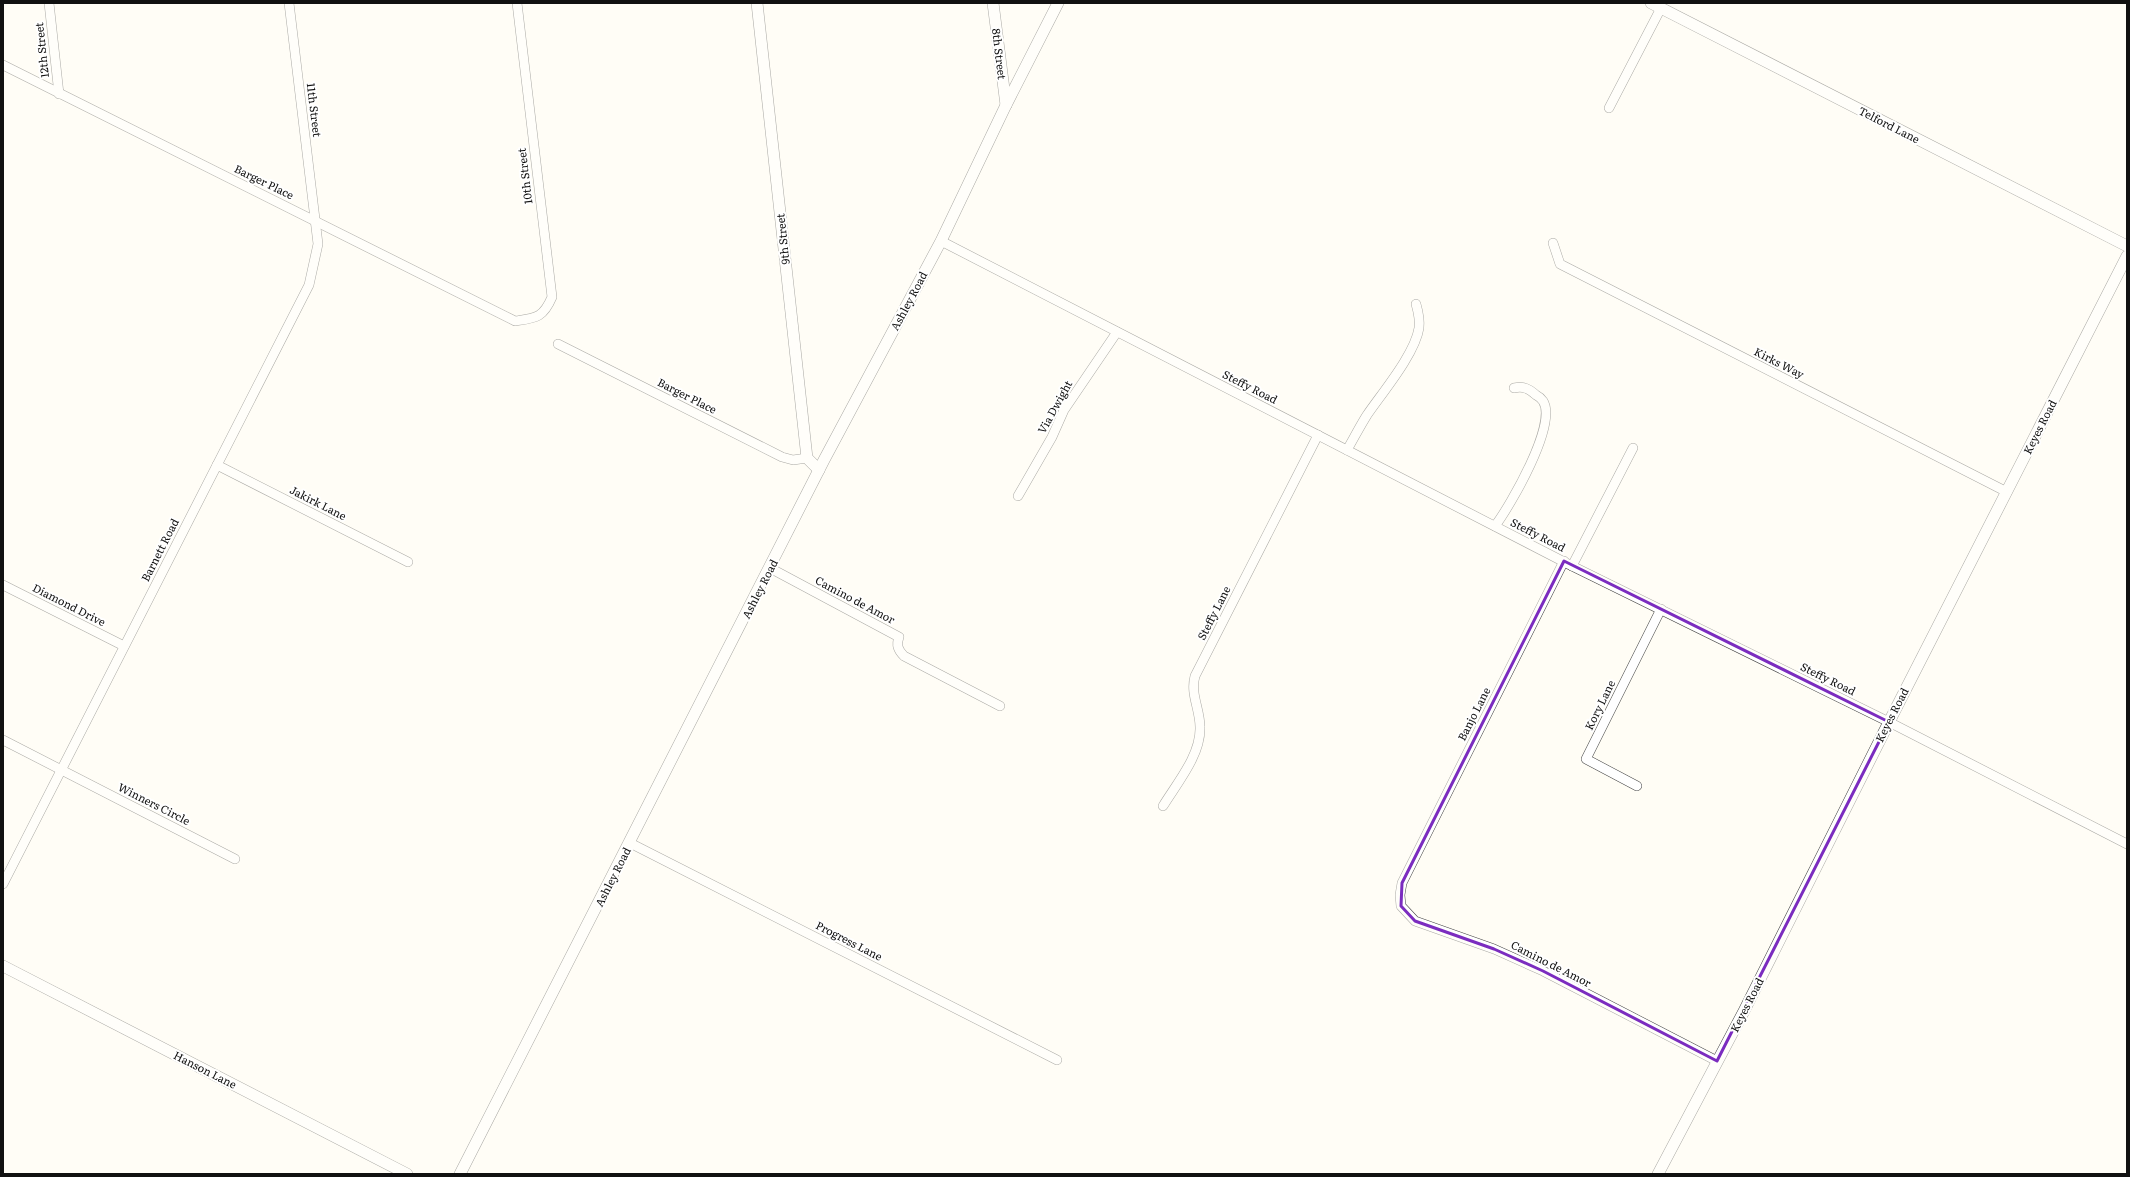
<svg xmlns="http://www.w3.org/2000/svg" width="2130" height="1177" font-family="Literata,serif">
<style>
.lines{fill:none;stroke-linecap:round;stroke-linejoin:round}
.minor-casing{stroke:#444;stroke-width:10}
.tertiary-casing{stroke:#444;stroke-width:12}
.minor{stroke:#fff;stroke-width:9}
.tertiary{stroke:#fff;stroke-width:11}
.marked{fill:none;stroke:#7b2cbf;stroke-width:3;stroke-linejoin:round}
.labels{text-anchor:middle;stroke-width:4;stroke-linejoin:round;paint-order:stroke}
.street-label{font-size:11px;fill:#111;stroke:#fff}
</style>
<rect width="100%" height="100%" fill="#fffdf5"/>
<g class="lines">
<g class="minor-casing">
<g id="minor">
<polyline points="49,3 59,94"/>
<path d="M 3,65 L 515,321 C 536,318 543,318 552,297 L 517,3"/>
<polyline points="1609,108 1661,8"/>
<polyline points="941,241 1572,566 1889,722 2127,844"/>
<polyline points="1553,243 1560,264 2007,492"/>
<polyline points="558,344 782,457 793,460 807,458"/>
<path d="M 1347,450 C 1354,438 1360,426 1367,415 C 1382,393 1415,354 1419,328 C 1420,320 1418,311 1416,304"/>
<polyline points="217,465 408,562"/>
<polyline points="1018,496 1052,437 1064,410 1117,332"/>
<path d="M 1495,526 C 1510,506 1558,424 1543,401 C 1541,398 1538,396 1536,395 C 1528,388 1523,386 1514,388"/>
<polyline points="1564,561 1402,883 1400,895 1401,906 1415,921 1494,949 1543,971 1717,1061"/>
<polyline points="1572,566 1633,448"/>
<path d="M 770,568 L 899,637 C 896,645 898,650 904,656 L 1000,706"/>
<polyline points="3,585 124,646"/>
<polyline points="3,740 235,859"/>
<polyline points="1637,786 1586,759 1661,609"/>
<path d="M 1163,806 C 1177,783 1201,755 1200,727 C 1200,709 1190,694 1195,676 L 1318,435"/>
<polyline points="630,843 1057,1060"/>
<polyline points="3,884 309,285 318,244 289,3"/>
</g>
</g>
<g class="tertiary-casing">
<g id="tertiary">
<polyline points="757,3 807,458 819,470"/>
<polyline points="993,3 1006,105"/>
<polyline points="1651,3 2127,246"/>
<polyline points="3,966 407,1174"/>
<polyline points="460,1174 824,460 941,241 1006,105 1058,3"/>
<polyline points="1658,1174 1744,1011 1889,722 2127,256"/>
</g>
</g>
<use href="#minor" class="minor"/>
<use href="#tertiary" class="tertiary"/>
</g>
<path d="M0 0H2130V1177H0ZM 1564,561 L 1889,722 L 1717,1061 L 1543,971 L 1494,949 L 1415,921 L 1401,906 L 1402,883 Z" fill="#fffdf5" fill-opacity=".55" fill-rule="evenodd"/>
<path class="marked" d="M 1564,561 L 1889,722 L 1717,1061 L 1543,971 L 1494,949 L 1415,921 L 1401,906 L 1402,883 Z"/>
<g class="labels">
<g class="street-label">
<text transform="translate(42 50) rotate(-96)" y="4">12th Street</text>
<text transform="translate(999 54) rotate(83)" y="4">8th Street</text>
<text transform="translate(314 110) rotate(83)" y="4">11th Street</text>
<text transform="translate(1889 125) rotate(27)" y="4">Telford Lane</text>
<text transform="translate(525 176) rotate(-97)" y="4">10th Street</text>
<text transform="translate(264 182) rotate(26)" y="4">Barger Place</text>
<text transform="translate(783 239) rotate(-96)" y="4">9th Street</text>
<text transform="translate(909 301) rotate(-62)" y="4">Ashley Road</text>
<text transform="translate(1779 363) rotate(27)" y="4">Kirks Way</text>
<text transform="translate(1250 387) rotate(27)" y="4">Steffy Road</text>
<text transform="translate(687 396) rotate(27)" y="4">Barger Place</text>
<text transform="translate(1055 407) rotate(-61)" y="4">Via Dwight</text>
<text transform="translate(2040 427) rotate(-63)" y="4">Keyes Road</text>
<text transform="translate(318 503) rotate(27)" y="4">Jakirk Lane</text>
<text transform="translate(1538 535) rotate(27)" y="4">Steffy Road</text>
<text transform="translate(160 550) rotate(-63)" y="4">Barnett Road</text>
<text transform="translate(760 589) rotate(-63)" y="4">Ashley Road</text>
<text transform="translate(855 600) rotate(28)" y="4">Camino de Amor</text>
<text transform="translate(69 605) rotate(27)" y="4">Diamond Drive</text>
<text transform="translate(1214 613) rotate(-63)" y="4">Steffy Lane</text>
<text transform="translate(1828 679) rotate(26)" y="4">Steffy Road</text>
<text transform="translate(1600 705) rotate(-64)" y="4">Kory Lane</text>
<text transform="translate(1474 714) rotate(-63)" y="4">Banjo Lane</text>
<text transform="translate(1892 715) rotate(-63)" y="4">Keyes Road</text>
<text transform="translate(154 804) rotate(27)" y="4">Winners Circle</text>
<text transform="translate(613 877) rotate(-63)" y="4">Ashley Road</text>
<text transform="translate(849 941) rotate(27)" y="4">Progress Lane</text>
<text transform="translate(1551 964) rotate(27)" y="4">Camino de Amor</text>
<text transform="translate(1747 1005) rotate(-63)" y="4">Keyes Road</text>
<text transform="translate(205 1070) rotate(27)" y="4">Hanson Lane</text>
</g>
</g>
<rect width="2130" height="1177" fill="none" stroke="#111111" stroke-width="8"/>
</svg>
